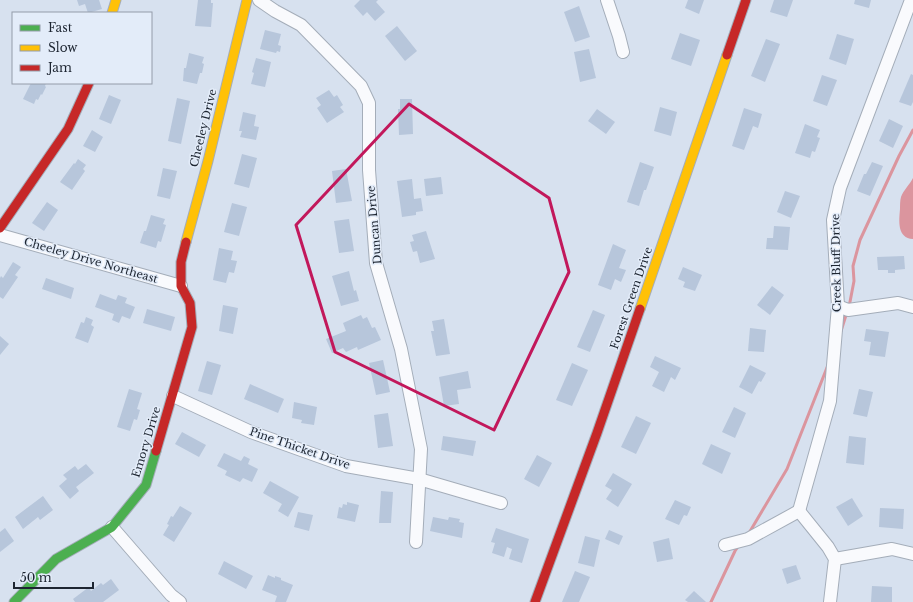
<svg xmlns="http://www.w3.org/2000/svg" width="913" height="602" font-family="'Libre Baskerville',serif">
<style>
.water{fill:#db959e}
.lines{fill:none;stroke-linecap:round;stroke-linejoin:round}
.stream{stroke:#db959e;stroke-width:3}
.building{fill:#b7c6db}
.street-casing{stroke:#a4adb9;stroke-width:14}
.fast-casing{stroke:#a4adb9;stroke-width:11}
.slow-casing{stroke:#a4adb9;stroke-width:11}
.jam-casing{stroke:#a4adb9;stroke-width:11}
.street{stroke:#f9fafd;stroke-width:12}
.fast{stroke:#4caf50;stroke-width:9}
.slow{stroke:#ffc107;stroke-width:9}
.jam{stroke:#c62828;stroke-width:9}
.marked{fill:none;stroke:#c2185b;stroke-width:3;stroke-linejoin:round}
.labels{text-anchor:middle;stroke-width:3;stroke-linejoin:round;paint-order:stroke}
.street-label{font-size:11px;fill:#1d2531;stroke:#e3ecf9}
</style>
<rect width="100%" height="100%" fill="#d7e1ef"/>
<path class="water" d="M 913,178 L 913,239 C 897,238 899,221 900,209 C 900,206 900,200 901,197 C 903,191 910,184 913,178 Z"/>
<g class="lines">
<g class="stream">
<polyline points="849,307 854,281 853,266 860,240 899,156 913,130"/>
<polyline points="841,331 847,312"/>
<polyline points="749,533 787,469 828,365"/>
<polyline points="711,602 735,551 739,545"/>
</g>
</g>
<g class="building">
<polygon points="77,0 99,0 102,9 88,13 85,4 79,6"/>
<polygon points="198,0 211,0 211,3 213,3 211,27 195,26"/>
<polygon points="360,0 378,0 376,2 385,12 375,21 367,12 363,16 354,6"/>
<polygon points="688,0 704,0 699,14 685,8"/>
<polygon points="774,0 793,0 787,17 770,12"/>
<polygon points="855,0 871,0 869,8 854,4"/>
<polygon points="579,6 590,37 575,42 564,12"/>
<polygon points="397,26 417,51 405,61 385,36"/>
<polygon points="265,30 281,34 278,45 281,46 280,52 277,51 276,53 260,49"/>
<polygon points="680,33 700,40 691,66 671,59"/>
<polygon points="837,34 854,39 846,65 829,59"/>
<polygon points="766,39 780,44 765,82 751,76"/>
<polygon points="589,49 596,78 580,82 574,52"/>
<polygon points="189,53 204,57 202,63 204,64 202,73 200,73 197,84 183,81 184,68 186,68"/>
<polygon points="256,58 271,62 265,87 251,84 254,73 252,72"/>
<polygon points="911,74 913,75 913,102 911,106 899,102"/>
<polygon points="822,75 837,80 827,106 813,101"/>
<polygon points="31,83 46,83 45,86 46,87 42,95 41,94 38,100 36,99 34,104 23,99"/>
<polygon points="329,90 334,97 337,95 343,105 340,107 344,112 327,123 317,108 321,105 316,98"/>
<polygon points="109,95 121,100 111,124 99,119"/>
<polygon points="177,98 190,101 181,144 168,141"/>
<polygon points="400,99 412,99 413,134 399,135 398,109 400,109"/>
<polygon points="660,107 677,112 671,136 654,131"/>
<polygon points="744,108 762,114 758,128 753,126 744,150 732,146"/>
<polygon points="597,109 615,122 606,134 588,121"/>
<polygon points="243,112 256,115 254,126 259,127 256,140 240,137 242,131 239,131"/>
<polygon points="889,119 903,126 893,148 879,141"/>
<polygon points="805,124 820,130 817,137 820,138 815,152 812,151 810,158 795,153"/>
<polygon points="92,130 103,137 95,152 83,146"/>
<polygon points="242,154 257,158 249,188 234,184"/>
<polygon points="78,159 86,165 83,169 85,171 72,190 60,182 74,163 75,164"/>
<polygon points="640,162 654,167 646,190 644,190 639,206 627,202"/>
<polygon points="872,162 883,166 870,196 857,191 864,174 866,174"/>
<polygon points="163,168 177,171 170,199 157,196"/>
<polygon points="346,169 352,201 336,203 332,171"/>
<polygon points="441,177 443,194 426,196 424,179"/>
<polygon points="412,179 414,199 421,198 423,211 416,212 416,215 402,217 397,181"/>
<polygon points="785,191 800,196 791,218 777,212"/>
<polygon points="47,202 58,210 44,231 32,223"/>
<polygon points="232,203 247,207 239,236 224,232"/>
<polygon points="151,215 165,219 163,224 166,225 161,242 158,241 156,248 140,243 144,231 146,231"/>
<polygon points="349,219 354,251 339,253 334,221"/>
<polygon points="774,226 790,227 788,250 766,249 767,238 773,238"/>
<polygon points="426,231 435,259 420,263 417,251 413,252 410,242 414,241 412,235"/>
<polygon points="613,244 626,250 619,268 626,270 621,282 615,279 611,290 598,285"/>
<polygon points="219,248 233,251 231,260 237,261 234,273 229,272 226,283 213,280"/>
<polygon points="904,256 905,269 895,270 895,273 888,273 888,270 878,270 877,257"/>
<polygon points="13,262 21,267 15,275 18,277 3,299 0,297 0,278 1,276 3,278"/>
<polygon points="683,267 702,275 695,291 683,287 685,282 678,279"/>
<polygon points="349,271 354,291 356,290 359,301 341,306 332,276"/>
<polygon points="46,278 74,288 71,299 42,289"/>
<polygon points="772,286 784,295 770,315 757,305"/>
<polygon points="100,294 116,300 118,295 127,298 125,303 135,307 130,319 122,316 119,323 112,320 114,314 95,307"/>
<polygon points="223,305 238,308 233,334 219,331"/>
<polygon points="147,309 175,317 171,331 143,323"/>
<polygon points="593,310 605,315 590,352 577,347"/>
<polygon points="361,315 363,319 367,317 372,328 375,327 381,340 358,350 357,347 346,352 343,348 332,353 326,339 346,331 343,323"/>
<polygon points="86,317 93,320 91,325 94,327 88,343 75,338 81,322 84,323"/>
<polygon points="444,319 450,354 436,356 431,331 434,331 432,321"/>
<polygon points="750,328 766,330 764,352 748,351"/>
<polygon points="866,329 889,332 885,357 869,355 871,342 864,341"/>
<polygon points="0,336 9,344 0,355"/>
<polygon points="655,356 681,368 675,380 671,377 664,392 652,386 659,372 650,367"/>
<polygon points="383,360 390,392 376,395 369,363"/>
<polygon points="207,361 221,365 212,395 198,391"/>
<polygon points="572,363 588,370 572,406 556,400"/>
<polygon points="750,365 766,373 761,382 759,381 752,394 739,387"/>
<polygon points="468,371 471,388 457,390 459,404 444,406 439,377"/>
<polygon points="250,384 284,399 278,413 244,399"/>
<polygon points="129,389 142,393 137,409 140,410 137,420 134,419 130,431 117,427"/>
<polygon points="859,389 873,392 867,417 853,414"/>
<polygon points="294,402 317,407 314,425 301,423 302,420 292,418"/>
<polygon points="734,407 746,413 735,438 722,432"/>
<polygon points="388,413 393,446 378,448 374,415"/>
<polygon points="636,416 651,423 636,454 621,447"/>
<polygon points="182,432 206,445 199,457 175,444"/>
<polygon points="443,436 476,441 473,456 441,450"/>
<polygon points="849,436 866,438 864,465 846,463"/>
<polygon points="711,444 731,453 722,474 702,464"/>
<polygon points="224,453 241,461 244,456 250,459 248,464 258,469 252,482 243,478 240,482 225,475 227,471 217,466"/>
<polygon points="537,455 552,463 539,487 524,479"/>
<polygon points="86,464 94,473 76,487 79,491 70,499 59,486 67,479 63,475 75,466 78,470"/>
<polygon points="613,473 632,484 618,507 606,499 612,490 605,486"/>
<polygon points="270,481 299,497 288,517 278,511 282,504 263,493"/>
<polygon points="381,491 393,492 391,523 379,523"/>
<polygon points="43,496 53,510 40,520 38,517 23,529 15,517"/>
<polygon points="852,498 863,516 848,526 836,507"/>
<polygon points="675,500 691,507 687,516 684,515 679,525 665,519"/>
<polygon points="347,502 359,505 355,522 337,518 339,507 342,508 343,504 347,505"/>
<polygon points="180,506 192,513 174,542 163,535 169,525 167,524 171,516 173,517"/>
<polygon points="880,508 904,509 903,529 879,527"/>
<polygon points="298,512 313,515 309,531 294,527"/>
<polygon points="433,517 448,520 449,517 460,519 459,522 464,523 462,538 430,531"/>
<polygon points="5,528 14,541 0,552 0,532"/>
<polygon points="496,528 529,539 522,563 509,559 512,549 507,547 504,557 492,553 495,543 491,542"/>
<polygon points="609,530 623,536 619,545 605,539"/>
<polygon points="585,536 600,540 594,567 578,563"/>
<polygon points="669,538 673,559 657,562 653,542"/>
<polygon points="224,561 253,576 246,589 218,574"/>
<polygon points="796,565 801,579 787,584 782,569"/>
<polygon points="575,571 590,577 579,602 562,602"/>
<polygon points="268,575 275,578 275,576 281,578 281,580 293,585 286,602 275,602 277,596 262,590"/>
<polygon points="111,579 119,590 103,602 75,602 73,599 89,587 91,591 101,583 103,585"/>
<polygon points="872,586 892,587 892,602 871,602"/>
<polygon points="694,591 706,602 688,602 685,600"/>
</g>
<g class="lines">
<g class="street-casing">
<g id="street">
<polyline points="259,0 275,11 301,25 361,86 369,103 369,170 376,263 401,349 421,449 416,542"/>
<polyline points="607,0 619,36 623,52"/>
<polyline points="0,235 181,286"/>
<polyline points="838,306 848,310 898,303 913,307"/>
<polyline points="173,396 251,432 346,466 419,479 501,503"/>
<polyline points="799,511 830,401 838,306 833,220 840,188 911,0"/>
<polyline points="799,511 828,547 835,559 830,602"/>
<polyline points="112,527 171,595 180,602"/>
<polyline points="725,545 748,539 799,511"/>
<polyline points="835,559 892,549 913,554"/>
</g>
</g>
<g class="fast-casing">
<polyline id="fast" points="14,602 56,559 112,527 146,485 156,451"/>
</g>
<g class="slow-casing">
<g id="slow">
<polyline points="112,13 116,0"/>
<polyline points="186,242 208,161 247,0"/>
<polyline points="640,309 727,55"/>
</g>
</g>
<g class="jam-casing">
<g id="jam">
<polyline points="727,55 746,0"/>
<polyline points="0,228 68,129 89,83"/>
<polyline points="156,451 192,327 190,303 181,286 181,262 186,242"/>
<polyline points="535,602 597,433 640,309"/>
</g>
</g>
<use href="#street" class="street"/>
<use href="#fast" class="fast"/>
<use href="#slow" class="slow"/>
<use href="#jam" class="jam"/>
</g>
<path class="marked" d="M 409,104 L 549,198 L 569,272 L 494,430 L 335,352 L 296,225 Z"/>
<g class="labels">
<g class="street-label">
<text transform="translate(203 128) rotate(-76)" y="4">Cheeley Drive</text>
<text transform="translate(374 225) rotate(-95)" y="4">Duncan Drive</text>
<text transform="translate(91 260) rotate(16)" y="4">Cheeley Drive Northeast</text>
<text transform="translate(836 263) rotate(-91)" y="4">Creek Bluff Drive</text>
<text transform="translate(631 298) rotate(-71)" y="4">Forest Green Drive</text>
<text transform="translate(146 442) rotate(-73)" y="4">Emory Drive</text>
<text transform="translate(300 448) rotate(19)" y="4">Pine Thicket Drive</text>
</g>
</g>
<rect x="12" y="12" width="140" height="72" fill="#e3ecf9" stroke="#949ca9"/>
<rect x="20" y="25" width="20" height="6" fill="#4caf50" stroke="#949ca9"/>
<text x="48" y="32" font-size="12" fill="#1d2531">Fast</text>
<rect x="20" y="45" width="20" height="6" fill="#ffc107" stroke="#949ca9"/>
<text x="48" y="52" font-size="12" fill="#1d2531">Slow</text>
<rect x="20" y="65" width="20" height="6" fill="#c62828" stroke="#949ca9"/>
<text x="48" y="72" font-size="12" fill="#1d2531">Jam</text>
<path d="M14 582v6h79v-6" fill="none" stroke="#1d2531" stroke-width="2"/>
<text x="20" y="582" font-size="12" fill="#1d2531" stroke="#e3ecf9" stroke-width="3" paint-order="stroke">50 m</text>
</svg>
